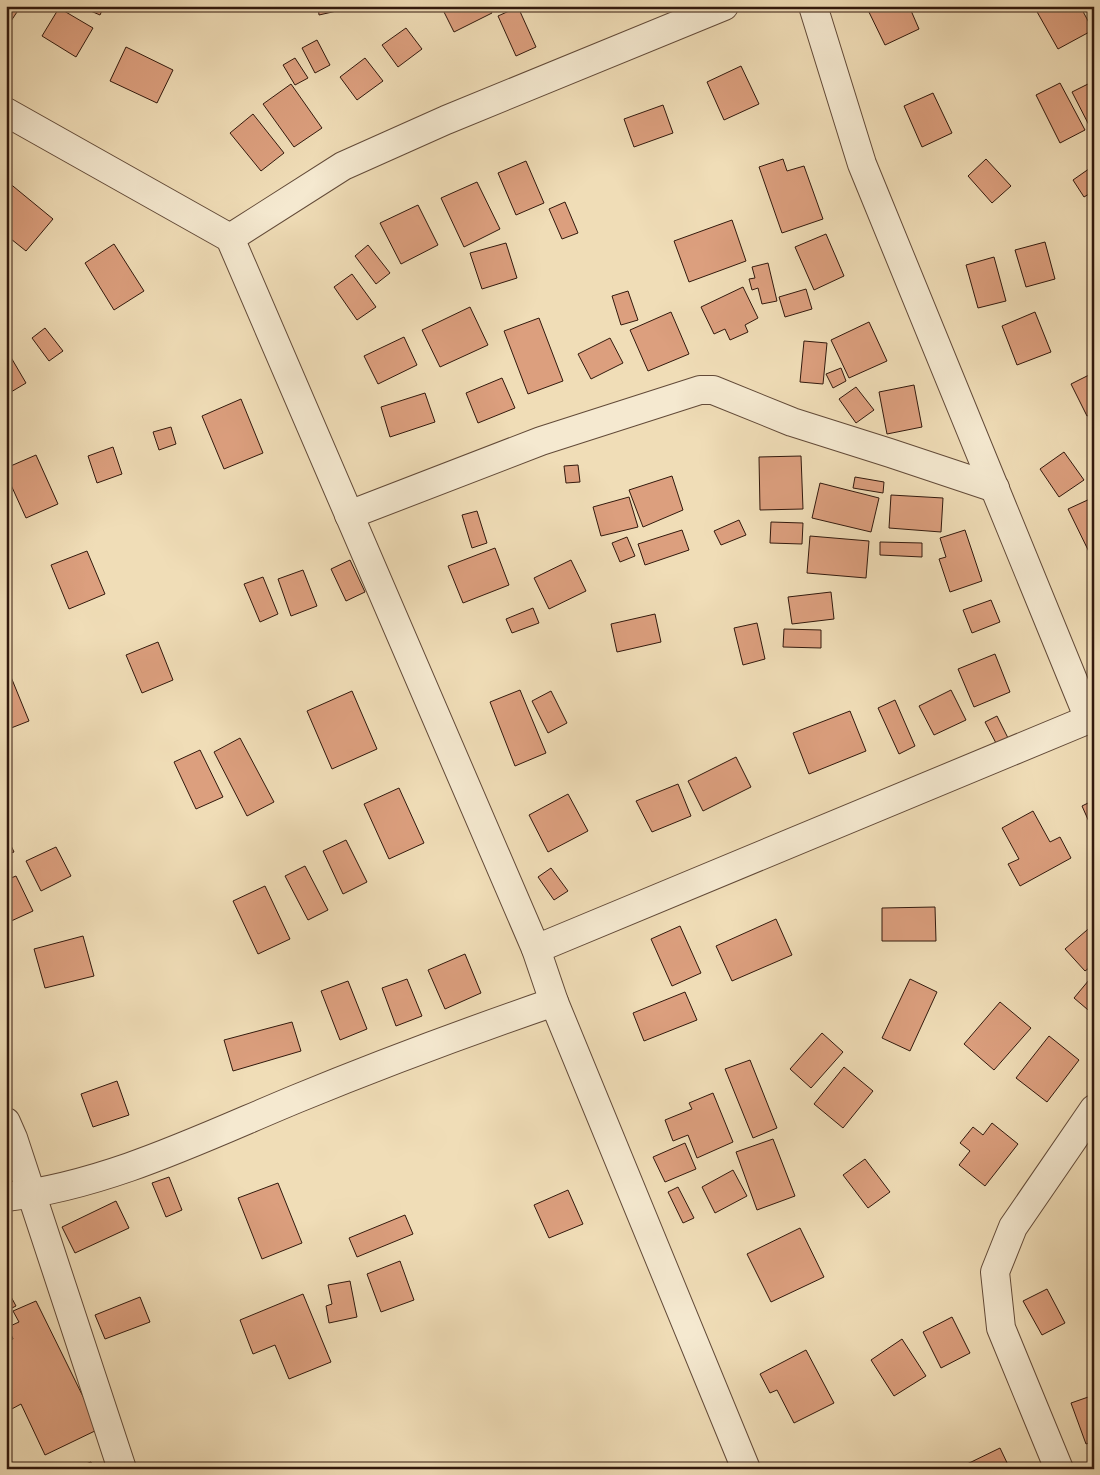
<svg xmlns="http://www.w3.org/2000/svg" width="1100" height="1475" font-family="'IM FELL Double Pica',serif">
<style>
.building{fill:#dc9f7e;stroke:#32190d}
.lines{fill:none;stroke-linecap:round;stroke-linejoin:round}
.minor-casing{stroke:#624a38;stroke-width:30}
.minor{stroke:#f5e9d0;stroke-width:28}
</style>
<rect width="100%" height="100%" fill="#f0ddb7"/>
<filter id="stains"><feTurbulence type="fractalNoise" baseFrequency=".004" numOctaves="4"/><feColorMatrix values="0 0 0 0 .2 0 0 0 0 .09 0 0 0 0 .02 0 0 0 .5 -.17"/></filter>
<radialGradient id="worn" r=".72"><stop offset=".6" stop-color="#630" stop-opacity="0"/><stop offset="1" stop-color="#630" stop-opacity=".3"/></radialGradient>
<g class="building">
<polygon points="6,6 21,6 7,27 6,27"/>
<polygon points="79,6 104,6 100,15"/>
<polygon points="318,6 350,6 350,8 319,15"/>
<polygon points="441,6 488,6 492,13 454,32"/>
<polygon points="866,6 909,6 919,29 885,45"/>
<polygon points="1042,6 1080,6 1093,30 1058,49 1036,10"/>
<polygon points="518,7 536,47 516,56 498,16"/>
<polygon points="59,8 93,28 76,57 42,36"/>
<polygon points="406,28 422,49 398,67 382,45"/>
<polygon points="317,40 330,65 315,73 302,48"/>
<polygon points="126,47 173,70 157,103 110,81"/>
<polygon points="295,58 308,78 295,85 283,65"/>
<polygon points="365,58 383,81 357,100 340,77"/>
<polygon points="741,66 759,104 724,120 707,82"/>
<polygon points="1094,81 1094,128 1091,129 1072,92"/>
<polygon points="1060,83 1085,130 1060,143 1036,95"/>
<polygon points="291,84 322,128 294,147 263,104"/>
<polygon points="933,93 952,133 922,147 904,106"/>
<polygon points="663,105 673,133 634,147 624,119"/>
<polygon points="253,114 284,153 261,171 230,133"/>
<polygon points="783,159 787,171 804,166 823,219 782,233 759,167"/>
<polygon points="986,159 1011,186 992,203 968,176"/>
<polygon points="526,161 544,203 516,215 498,173"/>
<polygon points="1093,166 1094,191 1084,197 1073,180"/>
<polygon points="8,182 53,219 26,251 6,235 6,184"/>
<polygon points="477,182 500,229 464,247 441,198"/>
<polygon points="565,202 578,233 562,239 549,209"/>
<polygon points="418,205 438,245 401,264 380,223"/>
<polygon points="732,220 746,261 689,282 674,241"/>
<polygon points="826,234 844,276 814,290 795,247"/>
<polygon points="1045,242 1055,279 1026,287 1015,250"/>
<polygon points="506,243 517,278 482,289 470,253"/>
<polygon points="114,244 144,291 114,310 85,263"/>
<polygon points="368,245 390,273 376,284 355,256"/>
<polygon points="994,257 1006,301 978,308 966,265"/>
<polygon points="768,263 777,301 762,304 758,288 752,290 749,279 755,278 752,267"/>
<polygon points="352,274 376,307 357,320 334,287"/>
<polygon points="743,287 758,318 745,325 748,332 730,340 725,329 714,334 701,307"/>
<polygon points="806,289 812,309 785,317 779,297"/>
<polygon points="628,291 638,320 621,325 612,296"/>
<polygon points="470,307 488,345 440,367 422,330"/>
<polygon points="671,312 689,354 648,371 630,330"/>
<polygon points="1035,312 1051,352 1017,365 1002,326"/>
<polygon points="539,318 563,381 528,394 504,331"/>
<polygon points="869,322 887,361 849,378 831,340"/>
<polygon points="45,328 63,351 49,361 32,338"/>
<polygon points="404,337 417,365 378,384 364,356"/>
<polygon points="610,338 623,363 591,379 578,354"/>
<polygon points="804,341 827,343 823,384 800,382"/>
<polygon points="9,354 26,383 6,395 6,356"/>
<polygon points="841,368 846,381 833,388 826,374"/>
<polygon points="1093,373 1094,413 1087,416 1071,384"/>
<polygon points="502,378 515,408 478,423 466,393"/>
<polygon points="914,385 922,427 887,434 879,392"/>
<polygon points="856,387 874,410 856,423 839,399"/>
<polygon points="425,393 435,422 390,437 381,407"/>
<polygon points="241,399 263,453 224,469 202,416"/>
<polygon points="171,427 176,444 159,450 153,432"/>
<polygon points="113,447 122,474 97,483 88,456"/>
<polygon points="1064,452 1084,480 1059,497 1040,469"/>
<polygon points="36,455 58,504 26,518 6,474 6,468"/>
<polygon points="801,456 803,509 760,510 759,457"/>
<polygon points="578,465 580,482 566,483 564,466"/>
<polygon points="672,476 683,510 643,527 629,490"/>
<polygon points="855,477 884,482 883,493 853,488"/>
<polygon points="820,483 879,498 871,532 812,518"/>
<polygon points="891,495 943,498 941,532 889,528"/>
<polygon points="629,497 638,527 601,536 593,507"/>
<polygon points="1092,498 1094,501 1094,562 1068,509"/>
<polygon points="477,511 487,543 472,548 462,515"/>
<polygon points="739,520 746,535 721,545 714,531"/>
<polygon points="771,522 803,523 802,544 770,543"/>
<polygon points="682,530 689,550 645,565 638,544"/>
<polygon points="965,530 982,581 950,592 939,559 946,557 940,538"/>
<polygon points="810,536 869,541 866,578 807,573"/>
<polygon points="627,537 635,556 620,562 612,543"/>
<polygon points="880,542 922,543 922,557 880,555"/>
<polygon points="495,548 509,585 463,603 448,566"/>
<polygon points="87,551 105,594 69,609 51,565"/>
<polygon points="350,560 365,592 346,601 331,569"/>
<polygon points="571,560 586,591 549,609 534,578"/>
<polygon points="303,570 317,606 291,616 278,579"/>
<polygon points="263,577 278,614 260,622 244,584"/>
<polygon points="831,592 834,619 792,624 788,597"/>
<polygon points="991,600 1000,622 972,633 963,610"/>
<polygon points="533,608 539,623 512,633 506,619"/>
<polygon points="655,614 661,642 617,652 611,624"/>
<polygon points="757,623 765,659 743,665 734,628"/>
<polygon points="784,629 821,630 821,648 783,647"/>
<polygon points="158,642 173,680 142,693 126,655"/>
<polygon points="995,654 1010,692 974,707 958,669"/>
<polygon points="11,677 29,721 6,730 6,679"/>
<polygon points="520,690 546,753 515,766 490,702"/>
<polygon points="951,690 966,720 934,735 919,706"/>
<polygon points="352,691 377,749 332,769 307,711"/>
<polygon points="551,691 567,723 548,733 532,701"/>
<polygon points="895,700 915,746 899,754 878,708"/>
<polygon points="850,711 866,751 809,774 793,733"/>
<polygon points="997,716 1009,740 997,745 985,722"/>
<polygon points="240,738 274,802 247,816 214,752"/>
<polygon points="200,750 223,797 196,809 174,762"/>
<polygon points="736,757 751,787 703,811 688,781"/>
<polygon points="678,784 691,816 652,832 636,801"/>
<polygon points="399,788 424,843 389,859 364,804"/>
<polygon points="568,794 588,831 548,852 529,815"/>
<polygon points="1094,800 1094,833 1082,806"/>
<polygon points="1033,811 1050,842 1060,837 1071,858 1020,886 1008,864 1019,859 1002,828"/>
<polygon points="6,835 14,852 6,855"/>
<polygon points="346,840 367,882 343,894 323,851"/>
<polygon points="56,847 71,876 41,891 26,861"/>
<polygon points="305,866 328,910 308,920 285,876"/>
<polygon points="551,868 568,891 554,900 538,877"/>
<polygon points="16,876 33,911 9,922 6,917 6,880"/>
<polygon points="265,886 290,939 258,954 233,901"/>
<polygon points="935,907 936,941 882,941 882,908"/>
<polygon points="776,919 792,955 732,981 716,946"/>
<polygon points="1094,924 1094,964 1085,971 1065,949"/>
<polygon points="680,926 701,973 672,986 651,939"/>
<polygon points="83,936 94,976 45,988 34,949"/>
<polygon points="465,954 481,993 445,1009 428,970"/>
<polygon points="1094,974 1094,1015 1074,998"/>
<polygon points="407,979 422,1016 396,1026 382,988"/>
<polygon points="910,979 937,992 910,1051 882,1038"/>
<polygon points="348,981 367,1029 340,1040 321,991"/>
<polygon points="685,992 697,1020 644,1041 633,1013"/>
<polygon points="1000,1002 1031,1028 994,1070 964,1044"/>
<polygon points="292,1022 301,1051 233,1071 224,1040"/>
<polygon points="822,1033 843,1052 811,1088 790,1069"/>
<polygon points="1049,1036 1079,1060 1047,1102 1016,1078"/>
<polygon points="750,1060 777,1128 753,1138 725,1069"/>
<polygon points="844,1067 873,1091 843,1128 814,1104"/>
<polygon points="117,1081 129,1115 93,1127 81,1094"/>
<polygon points="713,1093 733,1142 697,1158 688,1135 673,1141 665,1120 692,1109 689,1103"/>
<polygon points="992,1123 1018,1144 985,1186 959,1165 970,1151 960,1143 973,1127 983,1135"/>
<polygon points="773,1139 795,1196 757,1210 736,1152"/>
<polygon points="685,1143 696,1169 665,1182 653,1157"/>
<polygon points="865,1159 890,1192 868,1208 843,1175"/>
<polygon points="733,1170 747,1196 715,1213 702,1187"/>
<polygon points="169,1177 182,1210 166,1217 152,1183"/>
<polygon points="278,1183 302,1243 262,1259 238,1198"/>
<polygon points="678,1187 694,1218 683,1223 668,1192"/>
<polygon points="568,1190 583,1224 549,1238 534,1205"/>
<polygon points="116,1201 129,1228 75,1253 62,1227"/>
<polygon points="405,1215 413,1234 357,1257 349,1238"/>
<polygon points="800,1228 824,1277 771,1302 747,1254"/>
<polygon points="400,1261 414,1300 381,1312 367,1274"/>
<polygon points="350,1281 357,1317 329,1323 326,1306 332,1304 328,1285"/>
<polygon points="1047,1289 1065,1323 1042,1335 1023,1301"/>
<polygon points="9,1293 16,1306 6,1311 6,1294"/>
<polygon points="303,1294 331,1362 289,1379 275,1345 253,1354 240,1320"/>
<polygon points="140,1297 150,1322 105,1339 95,1315"/>
<polygon points="36,1301 99,1429 45,1455 21,1404 8,1411 6,1408 6,1342 13,1339 8,1327 19,1322 13,1311"/>
<polygon points="952,1317 970,1353 941,1368 923,1332"/>
<polygon points="902,1339 926,1376 894,1396 871,1360"/>
<polygon points="806,1350 834,1403 794,1423 777,1390 770,1393 760,1374"/>
<polygon points="1094,1395 1094,1441 1086,1444 1071,1403"/>
<polygon points="1000,1448 1010,1469 966,1469 965,1465"/>
<polygon points="91,1462 94,1469 73,1469"/>
</g>
<g class="lines">
<g class="minor-casing">
<g id="minor">
<polyline points="813,6 862,164 1089,719"/>
<polyline points="6,112 230,238 536,949 554,1002 746,1469"/>
<polyline points="230,238 343,166 446,120 724,6"/>
<polyline points="349,515 541,441 700,390 713,390 792,422 890,453 995,488"/>
<polyline points="536,949 1094,717"/>
<polyline points="6,1122 13,1138 122,1469"/>
<path d="M 6,1197 C 108,1185 202,1138 296,1099 C 381,1064 467,1032 554,1002"/>
<polyline points="1059,1469 1001,1328 995,1272 1013,1227 1094,1109"/>
</g>
</g>
<use href="#minor" class="minor"/>
</g>
<rect width="1100" height="1475" fill="none" stroke="#f0ddb7" stroke-width="25"/>
<rect x="8" y="8" width="1085" height="1460" fill="none" stroke="#32190d" stroke-width="2.5"/>
<rect x="12" y="12" width="1075" height="1450" fill="none" stroke="#32190d"/>
<rect width="100%" height="100%" filter="url(#stains)"/>
<rect width="100%" height="100%" fill="url(#worn)"/>
</svg>
